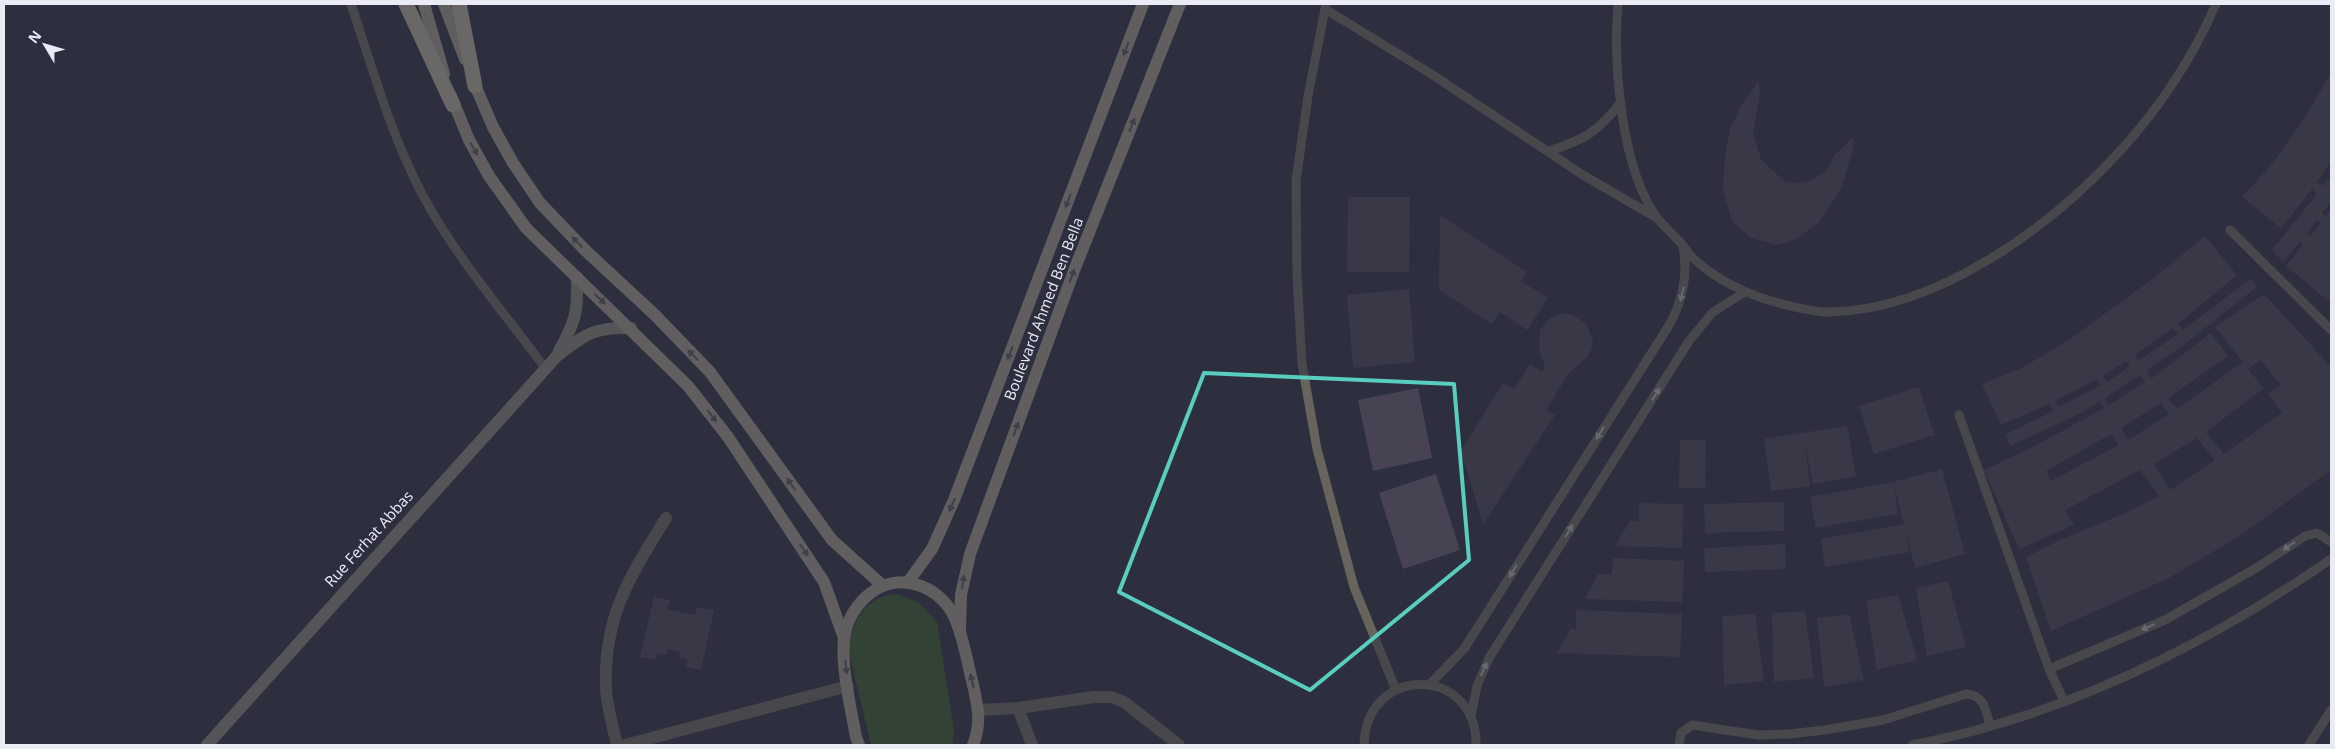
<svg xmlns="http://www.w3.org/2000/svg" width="2335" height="749" font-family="'Open Sans',sans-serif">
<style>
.green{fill:#385c2c}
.building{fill:#474353;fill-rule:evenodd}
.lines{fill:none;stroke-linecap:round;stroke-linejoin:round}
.lane{stroke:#67645d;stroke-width:9}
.street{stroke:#67645d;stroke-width:12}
.secondary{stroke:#868176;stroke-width:12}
.primary{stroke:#9e9788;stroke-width:12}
.highway{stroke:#b3ab99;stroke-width:15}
.oneway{fill:#555358}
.oneway2{fill:#aeaeb1}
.marked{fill:none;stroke:#59cebe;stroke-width:4;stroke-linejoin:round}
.labels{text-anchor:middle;stroke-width:5;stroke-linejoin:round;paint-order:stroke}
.street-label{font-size:15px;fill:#e9ebf5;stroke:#2d2f3e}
</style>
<rect width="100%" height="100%" fill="#2d2f3e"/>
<path class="green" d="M 897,594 L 919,603 L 937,622 L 954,731 L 952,745 L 871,745 L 848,648 C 852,620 867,596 897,594 Z"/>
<g class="building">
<path d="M 2331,73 L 2331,162 L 2317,182 L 2323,186 L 2331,176 L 2331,202 L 2322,213 L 2326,216 L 2331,209 L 2331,303 L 2286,266 L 2303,245 L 2300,242 L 2283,262 L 2272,250 L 2317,194 L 2312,189 L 2281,228 L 2242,197 L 2272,164 L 2304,119 ZM 2317,220 L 2321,223 L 2310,236 L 2307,233 Z"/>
<polygon points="1759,81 1760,96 1753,132 1761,159 1784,181 1794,183 1810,181 1826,171 1834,156 1853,137 1853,149 1841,189 1819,222 1796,239 1778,245 1751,238 1732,221 1723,189 1725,156 1730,129 1742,104"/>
<polygon points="1348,197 1410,197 1409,272 1347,272"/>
<polygon points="1440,215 1527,272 1521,281 1548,298 1527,330 1500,312 1492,324 1439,290"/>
<path d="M 2205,236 L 2237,275 L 2178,324 L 2183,330 L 2250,279 L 2258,286 L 2181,347 L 2147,370 L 2151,379 L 2211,333 L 2228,356 L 2168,398 L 2177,409 L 2243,362 L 2215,327 L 2264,294 L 2331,367 L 2331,470 L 2238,537 L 2167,579 L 2051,631 L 2026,557 L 2062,539 L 2123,514 L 2159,496 L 2140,470 L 2065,510 L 2074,525 L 2019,549 L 1984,470 L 2033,447 L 2104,408 L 2100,401 L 2083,412 L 2010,446 L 2006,434 L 2054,411 L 2050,404 L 2001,425 L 1982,384 L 2022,368 L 2070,339 L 2154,278 ZM 2173,328 L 2178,334 L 2138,361 L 2135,355 ZM 2260,360 L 2281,385 L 2268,394 L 2282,413 L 2224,454 L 2206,432 L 2264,388 L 2248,369 ZM 2126,361 L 2130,366 L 2107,382 L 2103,376 ZM 2140,375 L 2145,382 L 2109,405 L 2105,398 ZM 2097,379 L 2101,385 L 2059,407 L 2055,401 ZM 2161,403 L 2169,414 L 2128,440 L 2121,428 ZM 2111,434 L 2119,445 L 2051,481 L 2046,471 ZM 2197,438 L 2215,460 L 2170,490 L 2154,464 Z"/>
<polygon points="1409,289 1415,362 1353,368 1347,295"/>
<polygon points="1561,314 1571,314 1587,324 1593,342 1591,351 1586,358 1569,373 1546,410 1555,415 1483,524 1461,451 1503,383 1514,389 1530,364 1542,372 1545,367 1539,348 1540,331 1545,323 1552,317"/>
<polygon points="1919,387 1934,435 1874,454 1859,406"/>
<polygon points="1418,388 1432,458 1373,471 1358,400"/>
<polygon points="1847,426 1856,476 1813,484 1805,443 1810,486 1771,491 1764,439"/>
<polygon points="1680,440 1706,440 1705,488 1679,488"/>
<polygon points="1942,469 1965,554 1915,568 1905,528 1909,552 1825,567 1821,539 1904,524 1894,485 1898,514 1816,528 1810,497 1893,482"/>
<polygon points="1436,474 1460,550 1403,569 1379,493"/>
<polygon points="1784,502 1784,531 1705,533 1704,504"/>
<polygon points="1639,503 1683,504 1682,548 1615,546 1630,521 1639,521"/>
<polygon points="1785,544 1786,569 1705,572 1704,548"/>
<polygon points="1613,558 1684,561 1682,602 1585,599 1598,574 1612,575"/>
<polygon points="1948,581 1966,647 1927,656 1916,588"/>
<polygon points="1898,595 1917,660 1877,670 1866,601"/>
<polygon points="654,597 670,600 667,609 695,615 697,607 714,610 701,670 686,667 687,660 679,658 680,652 668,649 667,655 657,653 655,660 640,657"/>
<polygon points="1576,610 1682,614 1680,657 1557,653 1571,628 1576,630"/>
<polygon points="1805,611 1814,678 1774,682 1772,613"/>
<polygon points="1755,614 1764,681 1724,685 1722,616"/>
<polygon points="1849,614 1864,680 1824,687 1817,618"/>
</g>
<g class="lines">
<g class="lane">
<path d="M 351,4 C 372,67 390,132 421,192 C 454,255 503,311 545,368"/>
<polyline points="1326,4 1308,96 1296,181 1297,275 1302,364 1317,449 1354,587 1396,690"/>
<path d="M 1618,4 C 1613,64 1621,170 1658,219 C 1665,227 1673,235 1681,243 C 1685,248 1688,253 1693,258 C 1715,279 1746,294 1775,302 C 1793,307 1812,312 1831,312 C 1939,309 2051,227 2121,150 C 2160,107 2193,57 2216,4"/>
<polyline points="1325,9 1433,75 1583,175 1657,218"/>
<path d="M 1549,151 C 1584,140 1598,132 1621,102"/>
<polyline points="2230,230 2331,330"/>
<polyline points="1959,415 2049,669 2064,701"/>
<polyline points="2049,669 2165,620 2258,567 2305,536 2317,533 2331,542"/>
<path d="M 1429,685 L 1464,649 L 1668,327 C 1683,301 1688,276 1683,246"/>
<polyline points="1471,716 1477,686 1489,658 1689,341 1713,312 1745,292"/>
<path d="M 1364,745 C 1366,664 1477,665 1476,745"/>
<path d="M 1679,745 L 1681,733 L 1692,725 L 1758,735 L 1789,734 L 1825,730 L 1883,720 L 1966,694 C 1985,695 1986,711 1990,726"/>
<path d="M 1912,745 C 2064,716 2204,647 2331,559"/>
<polyline points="2309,745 2331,710"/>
</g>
<g class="street">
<polyline points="1018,708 1032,745"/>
<polyline points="979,710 1018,708 1094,697 1111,697 1124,702 1179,745"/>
<path d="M 617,745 C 613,727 607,707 606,689 C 603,617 630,576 666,518"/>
<polyline points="625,745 848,686"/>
</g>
<g class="secondary">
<path d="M 559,351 C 576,321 578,311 577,277"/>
<path d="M 207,745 L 557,356 C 586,334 593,327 631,328"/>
</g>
<g class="primary">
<polyline points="424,4 444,74"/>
<polyline points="444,4 465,59"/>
<polyline points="472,78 493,127 513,163 540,203 585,250 655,315 710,372 832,540 882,585"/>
<polyline points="451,96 469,140 489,176 526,228 688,386 728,437 824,582 844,638"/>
<polyline points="908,582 932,549 954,500 1143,4"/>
<polyline points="960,631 961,595 970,554 1075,268 1180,4"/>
<path d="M 859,745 L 856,737 C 851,709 841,667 844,639 C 846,620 857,603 872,592 C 899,572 937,585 953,614 C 961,631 965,649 969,668 C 975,695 984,719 973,745"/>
</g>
<g class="highway">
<polyline points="406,4 453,105"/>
<polyline points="459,4 475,86"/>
</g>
</g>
<defs><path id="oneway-solid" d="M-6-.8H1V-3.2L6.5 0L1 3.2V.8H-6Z" transform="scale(1.25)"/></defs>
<g class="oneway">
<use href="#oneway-solid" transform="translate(1126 49) rotate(111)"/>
<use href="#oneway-solid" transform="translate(1132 125) rotate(-68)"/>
<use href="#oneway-solid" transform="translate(474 149) rotate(60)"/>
<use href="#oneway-solid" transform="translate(1068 201) rotate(111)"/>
<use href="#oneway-solid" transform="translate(577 242) rotate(-134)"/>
<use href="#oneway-solid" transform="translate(1072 276) rotate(-70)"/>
<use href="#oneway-solid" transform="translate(600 299) rotate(43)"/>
<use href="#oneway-solid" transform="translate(1010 353) rotate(111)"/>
<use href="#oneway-solid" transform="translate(693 355) rotate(-134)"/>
<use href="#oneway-solid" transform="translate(712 416) rotate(52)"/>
<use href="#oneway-solid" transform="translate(1016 429) rotate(-70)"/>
<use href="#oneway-solid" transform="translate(791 484) rotate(-125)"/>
<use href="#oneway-solid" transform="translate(952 505) rotate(113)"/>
<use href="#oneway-solid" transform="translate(804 550) rotate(56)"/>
<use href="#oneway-solid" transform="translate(963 582) rotate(-81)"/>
<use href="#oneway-solid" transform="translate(846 667) rotate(84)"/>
<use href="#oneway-solid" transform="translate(972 681) rotate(-103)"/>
</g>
<g class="oneway2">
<use href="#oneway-solid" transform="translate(1682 294) rotate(104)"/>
<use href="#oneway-solid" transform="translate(1656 394) rotate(-58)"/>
<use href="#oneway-solid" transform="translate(1600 433) rotate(122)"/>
<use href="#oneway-solid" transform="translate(1569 531) rotate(-58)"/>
<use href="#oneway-solid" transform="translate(2289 546) rotate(146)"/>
<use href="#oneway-solid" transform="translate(1513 571) rotate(122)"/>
<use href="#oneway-solid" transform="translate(2148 627) rotate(157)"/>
<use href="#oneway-solid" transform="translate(1484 669) rotate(-66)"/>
</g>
<path d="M0 0H2335V749H0ZM 1204,373 L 1454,384 L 1469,560 L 1310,690 L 1119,592 Z" fill="#2d2f3e" fill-opacity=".55" fill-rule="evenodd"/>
<path class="marked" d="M 1204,373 L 1454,384 L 1469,560 L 1310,690 L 1119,592 Z"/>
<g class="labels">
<g class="street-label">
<text transform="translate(1044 309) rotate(-69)" y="5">Boulevard Ahmed Ben Bella</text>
<text transform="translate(369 539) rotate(-48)" y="5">Rue Ferhat Abbas</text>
</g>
</g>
<rect width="2335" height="749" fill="none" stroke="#e9ebf5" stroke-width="10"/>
<g transform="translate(45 45) rotate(308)" stroke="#2d2f3e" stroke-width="4" paint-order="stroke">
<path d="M0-4L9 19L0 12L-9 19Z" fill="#e9ebf5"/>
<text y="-8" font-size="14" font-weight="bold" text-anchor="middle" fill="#e9ebf5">N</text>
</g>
</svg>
